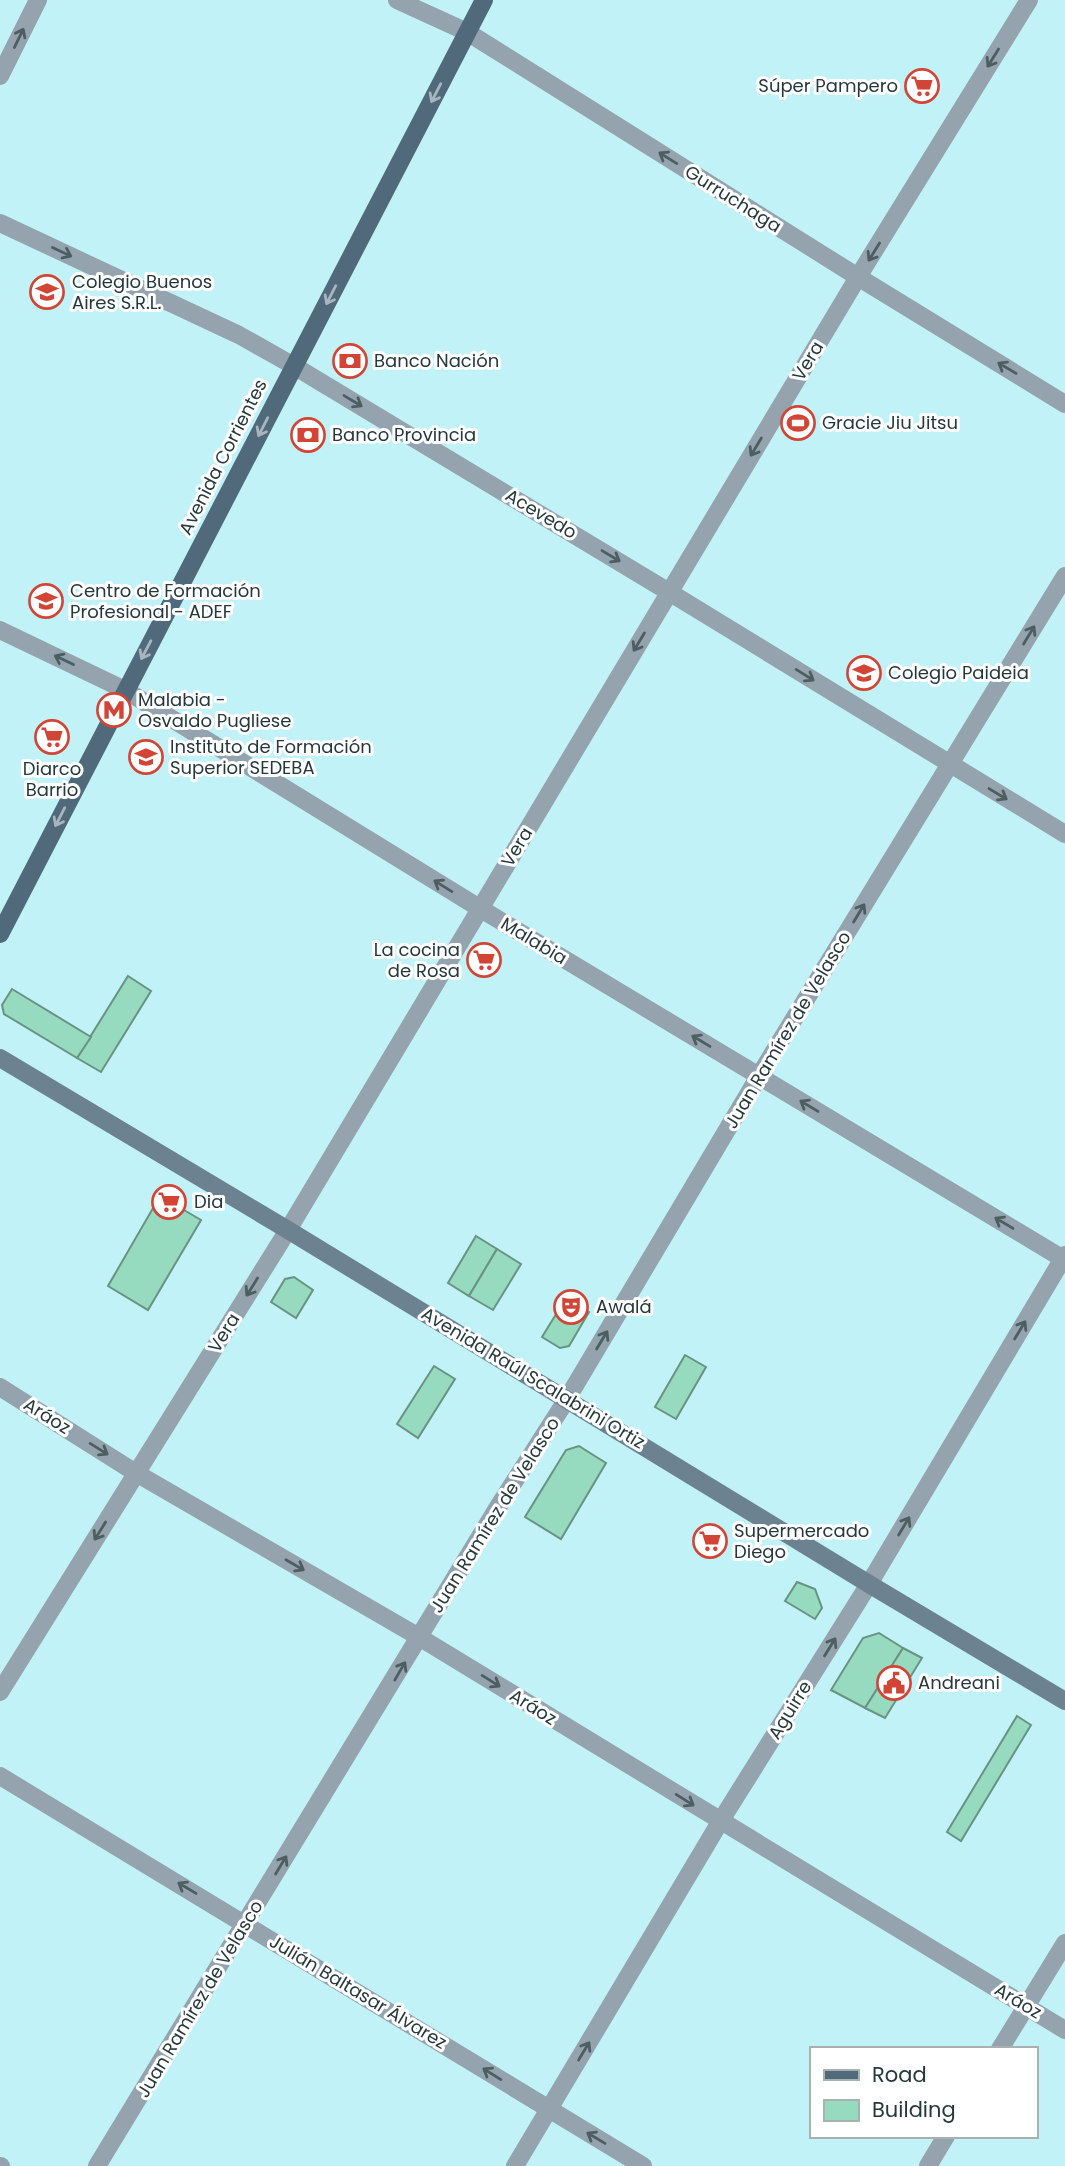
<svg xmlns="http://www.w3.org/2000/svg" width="1065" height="2166" font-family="Poppins,sans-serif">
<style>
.building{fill:#96dac0;stroke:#6a9283;stroke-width:2}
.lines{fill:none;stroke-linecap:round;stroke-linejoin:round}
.minor{stroke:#94a3ad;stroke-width:18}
.secondary{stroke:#6c8291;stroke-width:18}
.primary{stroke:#506a7c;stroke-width:18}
.oneway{stroke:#4c5e62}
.oneway2{stroke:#a8b4be}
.labels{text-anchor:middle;stroke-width:6;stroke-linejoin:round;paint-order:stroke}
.poi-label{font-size:18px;fill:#25393a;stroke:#fff;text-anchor:start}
.street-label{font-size:18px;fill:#25393a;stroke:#fff}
</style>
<rect width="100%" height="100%" fill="#c1f2f7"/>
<g class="building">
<polygon points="128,976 151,991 101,1072 77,1058"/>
<polygon points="12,989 91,1037 77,1058 4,1014 2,1005"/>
<polygon points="160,1196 201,1220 148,1310 108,1286"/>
<polygon points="476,1236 497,1249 469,1296 448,1283"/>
<polygon points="497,1249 521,1264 493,1310 469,1296"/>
<polygon points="294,1277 313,1290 296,1318 271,1302 285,1279"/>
<polygon points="566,1298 589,1312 569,1346 560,1348 542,1337"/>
<polygon points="685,1355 706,1367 676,1419 655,1407"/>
<polygon points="434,1366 455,1379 418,1438 397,1424"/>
<polygon points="579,1446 606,1463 561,1539 525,1517 566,1450"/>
<polygon points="797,1582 815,1589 822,1608 815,1619 785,1601"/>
<polygon points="879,1633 903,1648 865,1708 831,1690 863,1638"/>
<polygon points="903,1648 922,1658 885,1718 865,1708"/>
<polygon points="1017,1716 1031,1725 961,1841 947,1832"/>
</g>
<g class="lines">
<g class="minor">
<polyline points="397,0 467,32 858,277 1065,404"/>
<polyline points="0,76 38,0"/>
<polyline points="0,223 239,335 294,366 669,592 1065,834"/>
<polyline points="0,630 125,690 481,909 1065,1260"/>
<polyline points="0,1387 136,1473 419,1637 1065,2030"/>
<polyline points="0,1692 288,1230 858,277 1029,0"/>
<polyline points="0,1776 643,2166"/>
<polyline points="1000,2049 1065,1943"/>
<polyline points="0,2166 1,2166"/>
<polyline points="97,2166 498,1507 567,1399 759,1076 1065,576"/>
<polyline points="515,2166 720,1822 869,1584 1065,1255"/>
<polyline points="928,2166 946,2136"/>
</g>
<polyline class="secondary" points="0,1058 288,1230 869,1584 1065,1701"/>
<polyline class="primary" points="0,934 484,0"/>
</g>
<defs><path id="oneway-shaft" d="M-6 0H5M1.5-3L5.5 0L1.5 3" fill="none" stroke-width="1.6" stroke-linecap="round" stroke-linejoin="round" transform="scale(1.75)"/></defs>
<g class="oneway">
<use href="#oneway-shaft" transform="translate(19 38) rotate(-64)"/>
<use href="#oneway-shaft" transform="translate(993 58) rotate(122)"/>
<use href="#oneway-shaft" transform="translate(668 158) rotate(-148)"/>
<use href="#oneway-shaft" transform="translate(62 252) rotate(25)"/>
<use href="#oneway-shaft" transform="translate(874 252) rotate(122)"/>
<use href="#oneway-shaft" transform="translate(1007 368) rotate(-149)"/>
<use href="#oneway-shaft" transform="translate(353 401) rotate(31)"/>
<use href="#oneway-shaft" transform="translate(756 447) rotate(121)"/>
<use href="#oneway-shaft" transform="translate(611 556) rotate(31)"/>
<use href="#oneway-shaft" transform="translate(1029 635) rotate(-59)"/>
<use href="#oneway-shaft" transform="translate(639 642) rotate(121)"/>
<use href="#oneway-shaft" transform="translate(64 660) rotate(-154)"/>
<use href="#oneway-shaft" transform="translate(805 675) rotate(32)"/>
<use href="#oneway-shaft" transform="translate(998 794) rotate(31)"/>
<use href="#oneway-shaft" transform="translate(443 886) rotate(-148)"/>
<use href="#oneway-shaft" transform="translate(859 913) rotate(-59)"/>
<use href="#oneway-shaft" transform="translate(701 1041) rotate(-149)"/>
<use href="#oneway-shaft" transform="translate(809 1106) rotate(-149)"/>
<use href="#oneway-shaft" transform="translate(1004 1223) rotate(-149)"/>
<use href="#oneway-shaft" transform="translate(252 1287) rotate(122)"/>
<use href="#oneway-shaft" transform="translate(1020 1330) rotate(-59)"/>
<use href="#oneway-shaft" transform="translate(602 1340) rotate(-59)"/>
<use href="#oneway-shaft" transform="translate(99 1449) rotate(32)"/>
<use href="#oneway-shaft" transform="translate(904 1526) rotate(-59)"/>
<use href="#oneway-shaft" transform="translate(100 1531) rotate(122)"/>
<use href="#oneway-shaft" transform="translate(295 1565) rotate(30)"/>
<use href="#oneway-shaft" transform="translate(830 1647) rotate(-58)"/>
<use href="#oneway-shaft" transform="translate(400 1671) rotate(-60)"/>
<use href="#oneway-shaft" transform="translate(491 1681) rotate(32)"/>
<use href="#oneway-shaft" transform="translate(685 1800) rotate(32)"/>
<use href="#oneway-shaft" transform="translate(281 1865) rotate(-59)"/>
<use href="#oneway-shaft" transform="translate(187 1888) rotate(-149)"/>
<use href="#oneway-shaft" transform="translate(584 2051) rotate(-59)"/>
<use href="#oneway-shaft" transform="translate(492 2074) rotate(-148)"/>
<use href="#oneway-shaft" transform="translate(596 2138) rotate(-149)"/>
</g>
<g class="oneway2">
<use href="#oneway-shaft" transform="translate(436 93) rotate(117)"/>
<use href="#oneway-shaft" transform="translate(331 295) rotate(117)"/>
<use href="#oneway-shaft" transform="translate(263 427) rotate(117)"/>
<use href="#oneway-shaft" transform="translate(146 650) rotate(118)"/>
<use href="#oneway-shaft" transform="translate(60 817) rotate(117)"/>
</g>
<defs>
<g id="supermarket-ring" transform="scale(1.75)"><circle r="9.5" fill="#fff" stroke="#d24536" stroke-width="1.5"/><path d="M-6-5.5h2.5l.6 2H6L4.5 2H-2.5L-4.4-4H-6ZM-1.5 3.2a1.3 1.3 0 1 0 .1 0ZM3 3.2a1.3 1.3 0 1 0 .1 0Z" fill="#d24536"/></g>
<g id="school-ring" transform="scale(1.75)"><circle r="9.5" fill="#fff" stroke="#d24536" stroke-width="1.5"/><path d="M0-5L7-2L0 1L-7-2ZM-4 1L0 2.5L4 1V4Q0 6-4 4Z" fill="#d24536"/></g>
<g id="bank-ring" transform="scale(1.75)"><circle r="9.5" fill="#fff" stroke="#d24536" stroke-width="1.5"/><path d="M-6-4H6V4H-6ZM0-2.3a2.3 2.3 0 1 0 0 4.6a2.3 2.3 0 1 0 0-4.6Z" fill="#d24536"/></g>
<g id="stadium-ring" transform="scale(1.75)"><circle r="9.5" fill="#fff" stroke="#d24536" stroke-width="1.5"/><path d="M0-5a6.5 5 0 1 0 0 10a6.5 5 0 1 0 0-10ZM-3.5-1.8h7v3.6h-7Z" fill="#d24536"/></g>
<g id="metro-ring" transform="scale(1.75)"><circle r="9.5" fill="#fff" stroke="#d24536" stroke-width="1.5"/><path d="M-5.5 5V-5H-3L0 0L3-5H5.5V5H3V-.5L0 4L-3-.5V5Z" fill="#d24536"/></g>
<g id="university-ring" transform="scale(1.75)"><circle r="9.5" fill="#fff" stroke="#d24536" stroke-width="1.5"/><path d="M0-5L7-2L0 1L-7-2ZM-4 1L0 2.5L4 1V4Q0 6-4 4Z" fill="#d24536"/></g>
<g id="theatre-ring" transform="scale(1.75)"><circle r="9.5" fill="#fff" stroke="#d24536" stroke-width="1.5"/><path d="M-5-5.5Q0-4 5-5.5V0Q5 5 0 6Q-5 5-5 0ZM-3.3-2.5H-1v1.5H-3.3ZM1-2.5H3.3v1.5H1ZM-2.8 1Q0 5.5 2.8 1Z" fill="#d24536"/></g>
<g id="civic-ring" transform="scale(1.75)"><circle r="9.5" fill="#fff" stroke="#d24536" stroke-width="1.5"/><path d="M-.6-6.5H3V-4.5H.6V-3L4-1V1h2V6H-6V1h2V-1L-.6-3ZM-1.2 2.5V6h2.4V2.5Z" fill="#d24536"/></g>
</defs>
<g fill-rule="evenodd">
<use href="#supermarket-ring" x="922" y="86"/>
<use href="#school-ring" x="47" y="292"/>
<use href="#bank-ring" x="350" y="361"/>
<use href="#stadium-ring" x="798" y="423"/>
<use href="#bank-ring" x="308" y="435"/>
<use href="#school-ring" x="46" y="601"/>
<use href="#school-ring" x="864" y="673"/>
<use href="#metro-ring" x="114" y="710"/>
<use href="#supermarket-ring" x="52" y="737"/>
<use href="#university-ring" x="146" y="757"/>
<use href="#supermarket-ring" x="484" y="960"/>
<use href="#supermarket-ring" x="169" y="1202"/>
<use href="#theatre-ring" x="571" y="1307"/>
<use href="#supermarket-ring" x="710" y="1541"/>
<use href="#civic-ring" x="894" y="1683"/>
</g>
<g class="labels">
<g class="poi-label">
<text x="898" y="92" text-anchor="end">Súper Pampero</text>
<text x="72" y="288">Colegio Buenos<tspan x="72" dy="21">Aires S.R.L.</tspan></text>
<text x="374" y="367">Banco Nación</text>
<text x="822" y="429">Gracie Jiu Jitsu</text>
<text x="332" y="441">Banco Provincia</text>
<text x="70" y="597">Centro de Formación<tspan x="70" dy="21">Profesional - ADEF</tspan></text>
<text x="888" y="679">Colegio Paideia</text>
<text x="138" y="706">Malabia -<tspan x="138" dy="21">Osvaldo Pugliese</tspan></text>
<text x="170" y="753">Instituto de Formación<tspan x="170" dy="21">Superior SEDEBA</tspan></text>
<text x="52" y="775" text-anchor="middle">Diarco<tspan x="52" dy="21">Barrio</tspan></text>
<text x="460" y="956" text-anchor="end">La cocina<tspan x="460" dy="21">de Rosa</tspan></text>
<text x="194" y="1208">Dia</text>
<text x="596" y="1313">Awalá</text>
<text x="734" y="1537">Supermercado<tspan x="734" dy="21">Diego</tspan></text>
<text x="918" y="1689">Andreani</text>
</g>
<g class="street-label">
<text transform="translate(733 199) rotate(32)" y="6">Gurruchaga</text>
<text transform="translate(808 361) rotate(-59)" y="6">Vera</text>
<text transform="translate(223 457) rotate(-63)" y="6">Avenida Corrientes</text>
<text transform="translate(541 514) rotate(31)" y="6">Acevedo</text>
<text transform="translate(517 847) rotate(-59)" y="6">Vera</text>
<text transform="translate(534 941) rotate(31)" y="6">Malabia</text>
<text transform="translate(788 1030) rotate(-59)" y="6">Juan Ramírez de Velasco</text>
<text transform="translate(224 1333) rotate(-58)" y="6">Vera</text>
<text transform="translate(533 1378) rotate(31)" y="6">Avenida Raúl Scalabrini Ortiz</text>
<text transform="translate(47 1416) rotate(32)" y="6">Aráoz</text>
<text transform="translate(495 1515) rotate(-58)" y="6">Juan Ramírez de Velasco</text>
<text transform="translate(533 1707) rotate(32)" y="6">Aráoz</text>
<text transform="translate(790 1710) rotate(-58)" y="6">Aguirre</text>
<text transform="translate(358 1992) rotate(31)" y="6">Julián Baltasar Álvarez</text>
<text transform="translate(200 1999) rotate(-59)" y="6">Juan Ramírez de Velasco</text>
<text transform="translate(1018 2001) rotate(31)" y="6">Aráoz</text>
</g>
</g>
<rect x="810" y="2047" width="228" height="91" fill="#ffffff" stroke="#a8b0b0" stroke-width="2"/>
<rect x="824" y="2070" width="35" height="10" fill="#506a7c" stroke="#a8b0b0" stroke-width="2"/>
<text x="872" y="2082" font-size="21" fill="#25393a">Road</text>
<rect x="824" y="2100" width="35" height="21" fill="#96dac0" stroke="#a8b0b0" stroke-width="2"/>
<text x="872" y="2117" font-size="21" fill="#25393a">Building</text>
</svg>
